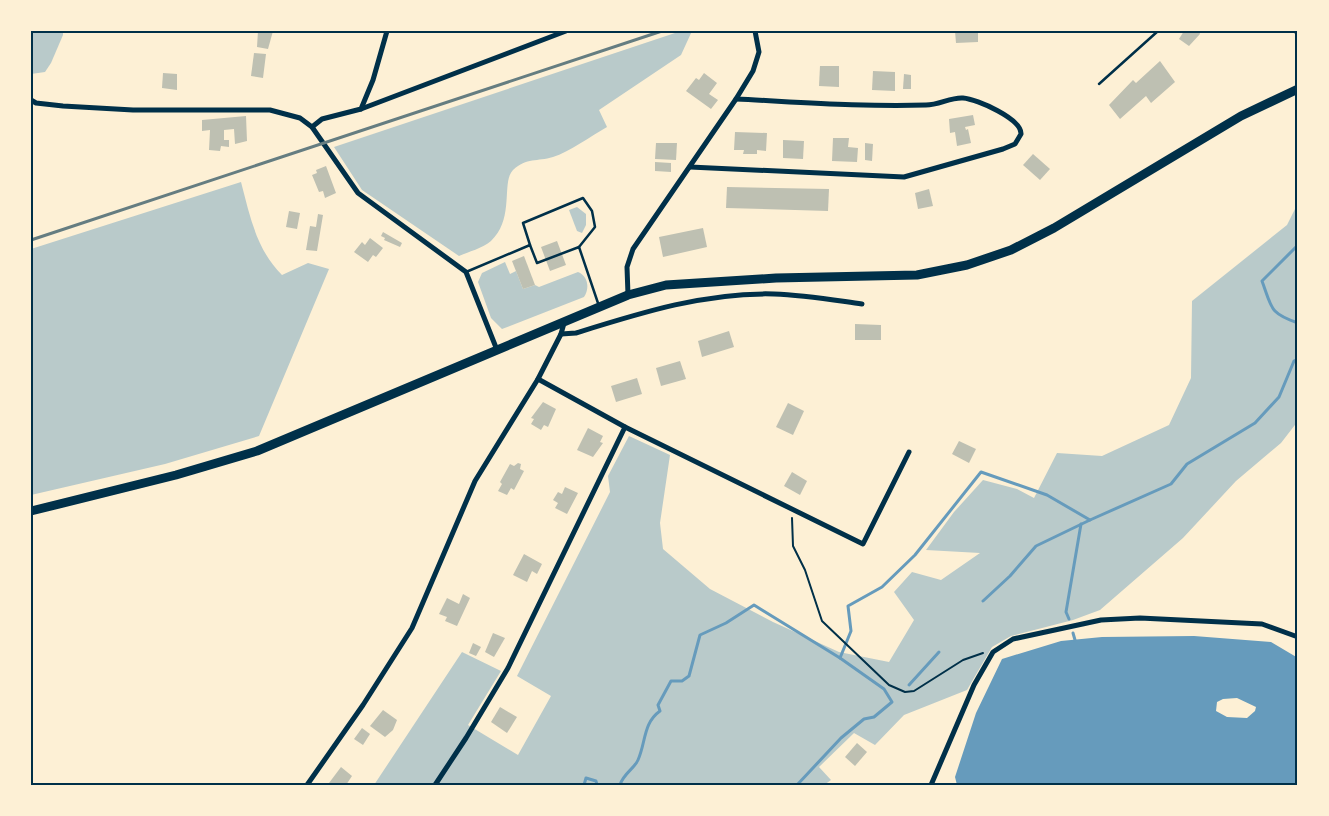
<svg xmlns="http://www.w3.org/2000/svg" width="1329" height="816" font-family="'Work Sans',sans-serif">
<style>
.green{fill:#b9caca}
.water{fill:#669bbc;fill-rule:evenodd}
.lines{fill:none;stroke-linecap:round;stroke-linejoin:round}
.stream{stroke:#669bbc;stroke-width:3}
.building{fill:#bec0b2}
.path{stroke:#003049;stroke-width:2}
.service{stroke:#003049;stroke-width:2.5}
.minor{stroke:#003049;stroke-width:5}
.primary{stroke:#003049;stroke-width:9}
.rail{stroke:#657d81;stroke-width:3}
.neatline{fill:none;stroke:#003049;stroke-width:2}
</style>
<rect width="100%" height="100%" fill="#fdf0d5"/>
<g class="green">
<polygon points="31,31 63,31 63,35 51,63 45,72 31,74"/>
<path d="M 681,31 L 692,31 L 681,55 L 599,110 L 607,127 C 591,136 569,152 553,157 C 537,162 527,157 513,170 C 501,182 515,219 491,241 C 483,248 468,252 459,256 L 362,190 L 334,147 Z"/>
<path d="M 241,182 C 250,216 256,249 282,275 L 308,263 L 329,269 L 259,436 L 165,464 L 31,495 L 31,249 Z"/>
<polygon points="1298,203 1298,421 1281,443 1236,481 1183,538 1100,610 1073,620 1011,636 992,647 967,690 904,715 875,745 854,733 819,767 831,780 824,785 374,785 462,652 501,671 468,725 518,755 551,696 517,676 610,492 608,476 629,436 670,455 660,523 663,549 710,589 773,622 839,652 889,662 914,620 894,592 912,572 941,580 980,553 926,550 954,512 983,480 1017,489 1034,498 1057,453 1102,456 1169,425 1191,378 1192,301 1287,225"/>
<polygon points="577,207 586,214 586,225 582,233 577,231 569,210"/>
<path d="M 505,262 L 510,274 L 516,271 L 523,289 L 535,285 L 539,287 L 578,272 C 588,276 590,288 584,297 L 502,329 L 491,318 L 478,282 L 482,273 Z"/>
</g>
<path class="water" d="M 1194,636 L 1271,642 L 1298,658 L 1298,785 L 957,785 L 955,777 L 976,713 L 1002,659 L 1061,641 L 1102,637 ZM 1237,698 L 1256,707 L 1255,711 L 1247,718 L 1227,717 L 1216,711 L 1217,702 L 1223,699 Z"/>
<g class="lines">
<g class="stream">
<path d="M 1298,245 L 1262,281 C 1272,308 1269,313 1298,323"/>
<polyline points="983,601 1010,576 1036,546 1090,520"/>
<polyline points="1069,619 1066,612 1081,524"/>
<polyline points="1073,633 1075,640"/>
<polyline points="909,685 939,652"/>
<polyline points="584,785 586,778 596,781 597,785"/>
<path d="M 620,785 C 623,774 634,769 638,760 C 646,742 643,723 660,711 L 658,705 L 671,681 L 682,681 L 689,676 L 700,635 L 726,623 L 754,605 L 840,658 L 851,631 L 848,606 L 882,587 L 915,555 L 981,472 L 1047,495 L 1090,520 L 1171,484 L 1187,464 L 1255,423 L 1279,397 L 1294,361 L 1298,359"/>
<polyline points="797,785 841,738 864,719 874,717 892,702 884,689 840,658"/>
</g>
</g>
<g class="building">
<polygon points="258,31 273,31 268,49 257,47"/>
<polygon points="955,31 978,31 978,42 956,43"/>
<polygon points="1184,31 1199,31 1200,34 1189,46 1179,39"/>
<polygon points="254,53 266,54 263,78 251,76"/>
<polygon points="1160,61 1175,82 1151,103 1146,96 1120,119 1109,105 1133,80 1136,83"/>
<polygon points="820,66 839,66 839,87 819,86"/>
<polygon points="873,71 895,72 895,91 872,90"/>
<polygon points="163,73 177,74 177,90 162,88"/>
<polygon points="704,73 717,83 709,94 718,100 711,109 686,91 696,78 699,80"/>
<polygon points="904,74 911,75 911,89 903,89"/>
<polygon points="973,115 975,125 965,127 966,130 968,129 971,143 957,146 955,132 950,133 949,119"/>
<polygon points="246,116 247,141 235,144 234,129 224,130 224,140 229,140 229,147 221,146 220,151 209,150 210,130 202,131 202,120"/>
<polygon points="735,132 767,133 766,151 757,150 757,154 743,154 744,150 734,150"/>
<polygon points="833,138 849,138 848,147 858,148 857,162 832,161"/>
<polygon points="783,140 804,141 803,159 783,158"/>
<polygon points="656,143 677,143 676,160 655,159"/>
<polygon points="865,143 873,144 872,161 865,160"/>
<polygon points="1033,154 1050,169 1040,180 1023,165"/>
<polygon points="655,162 671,163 671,172 655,171"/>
<polygon points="326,166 336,193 325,198 323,191 319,192 312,175 317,173 316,170"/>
<polygon points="727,187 829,189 828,211 726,208"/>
<polygon points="929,189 933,206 918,209 915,193"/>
<polygon points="289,211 300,213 297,229 286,227"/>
<polygon points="318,214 323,215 317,251 306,250 310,226 316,227"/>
<polygon points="703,228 707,247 663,257 659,237"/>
<polygon points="383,232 402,243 400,247 384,240 385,238 381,236"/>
<polygon points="370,238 383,248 376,257 373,255 368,262 354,252 362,242 365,245"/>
<polygon points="557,241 566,265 550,271 541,247"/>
<polygon points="524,256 535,285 523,289 512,261"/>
<polygon points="855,324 881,325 881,340 855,340"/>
<polygon points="729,331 734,347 702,357 698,341"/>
<polygon points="680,361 686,379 661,386 656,368"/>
<polygon points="637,378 642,394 616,402 611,386"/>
<polygon points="543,402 556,409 548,427 544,425 541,430 531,424 534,419 531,418"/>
<polygon points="788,403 804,411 793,435 776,427"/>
<polygon points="588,428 603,436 600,442 603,443 593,457 577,450"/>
<polygon points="959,441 976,449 969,463 952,454"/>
<polygon points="518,463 521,464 520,469 524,471 514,490 511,488 507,495 498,491 502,484 500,482 510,464 514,466"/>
<polygon points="792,472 807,481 800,495 784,486"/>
<polygon points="565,487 578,493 567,514 555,508 558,503 553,500 558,492 562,494"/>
<polygon points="524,554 542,564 537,574 532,571 527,582 513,575"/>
<polygon points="463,594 470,598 457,626 445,621 447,617 439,614 447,598 459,604"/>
<polygon points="493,633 505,638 494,657 485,652"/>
<polygon points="473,643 481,647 476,656 469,653"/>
<polygon points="500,707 517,717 507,733 491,722"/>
<polygon points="383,710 397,720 393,730 385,737 370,726"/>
<polygon points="362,728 370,734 363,745 354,739"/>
<polygon points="857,743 867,752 855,766 845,757"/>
<polygon points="341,767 352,776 346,785 331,785 329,783"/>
</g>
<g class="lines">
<polyline class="path" points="792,518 793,546 805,570 822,621 889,685 905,692 914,691 963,660 983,653"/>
<g class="service">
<polyline points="1293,31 1298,34"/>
<polyline points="1099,84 1158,31"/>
<polyline points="530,245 523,223 583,198 592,211 595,227 579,247"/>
<polyline points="466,272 530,245 537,263 579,247 599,306"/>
</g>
<g class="minor">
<polyline points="31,100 36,103 63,106 133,110 270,110 300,118 312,127 358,193 466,272 497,350"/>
<polyline points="361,109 566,31"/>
<polyline points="312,127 322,119 361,109 373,80 387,31"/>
<path d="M 690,167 L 904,177 L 1003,149 L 1015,144 L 1021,134 C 1022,119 977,99 963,98 C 951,97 939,105 926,105 C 863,107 799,102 736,99"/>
<polyline points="628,295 627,267 633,249 736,99 753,71 759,52 755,31"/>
<path d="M 561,334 L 576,333 C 640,313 706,292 774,294 C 804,295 833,300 862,304"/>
<polyline points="625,427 863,544 909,452"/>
<polyline points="307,785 363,705 412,628 475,481 538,379 561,334 564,323"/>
<polyline points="435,785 466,738 508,668 625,427 538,379"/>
<polyline points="931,785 974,685 993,652 1013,639 1101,620 1140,618 1262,624 1298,637"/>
</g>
<polyline class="primary" points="31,511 176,475 257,451 628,295 666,285 776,278 917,275 967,265 1011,250 1054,228 1241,116 1298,89"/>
<polyline class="rail" points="31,240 662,31"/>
</g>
<rect width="1329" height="816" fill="none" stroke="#fdf0d5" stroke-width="65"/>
<rect x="32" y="32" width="1264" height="752" class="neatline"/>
</svg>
